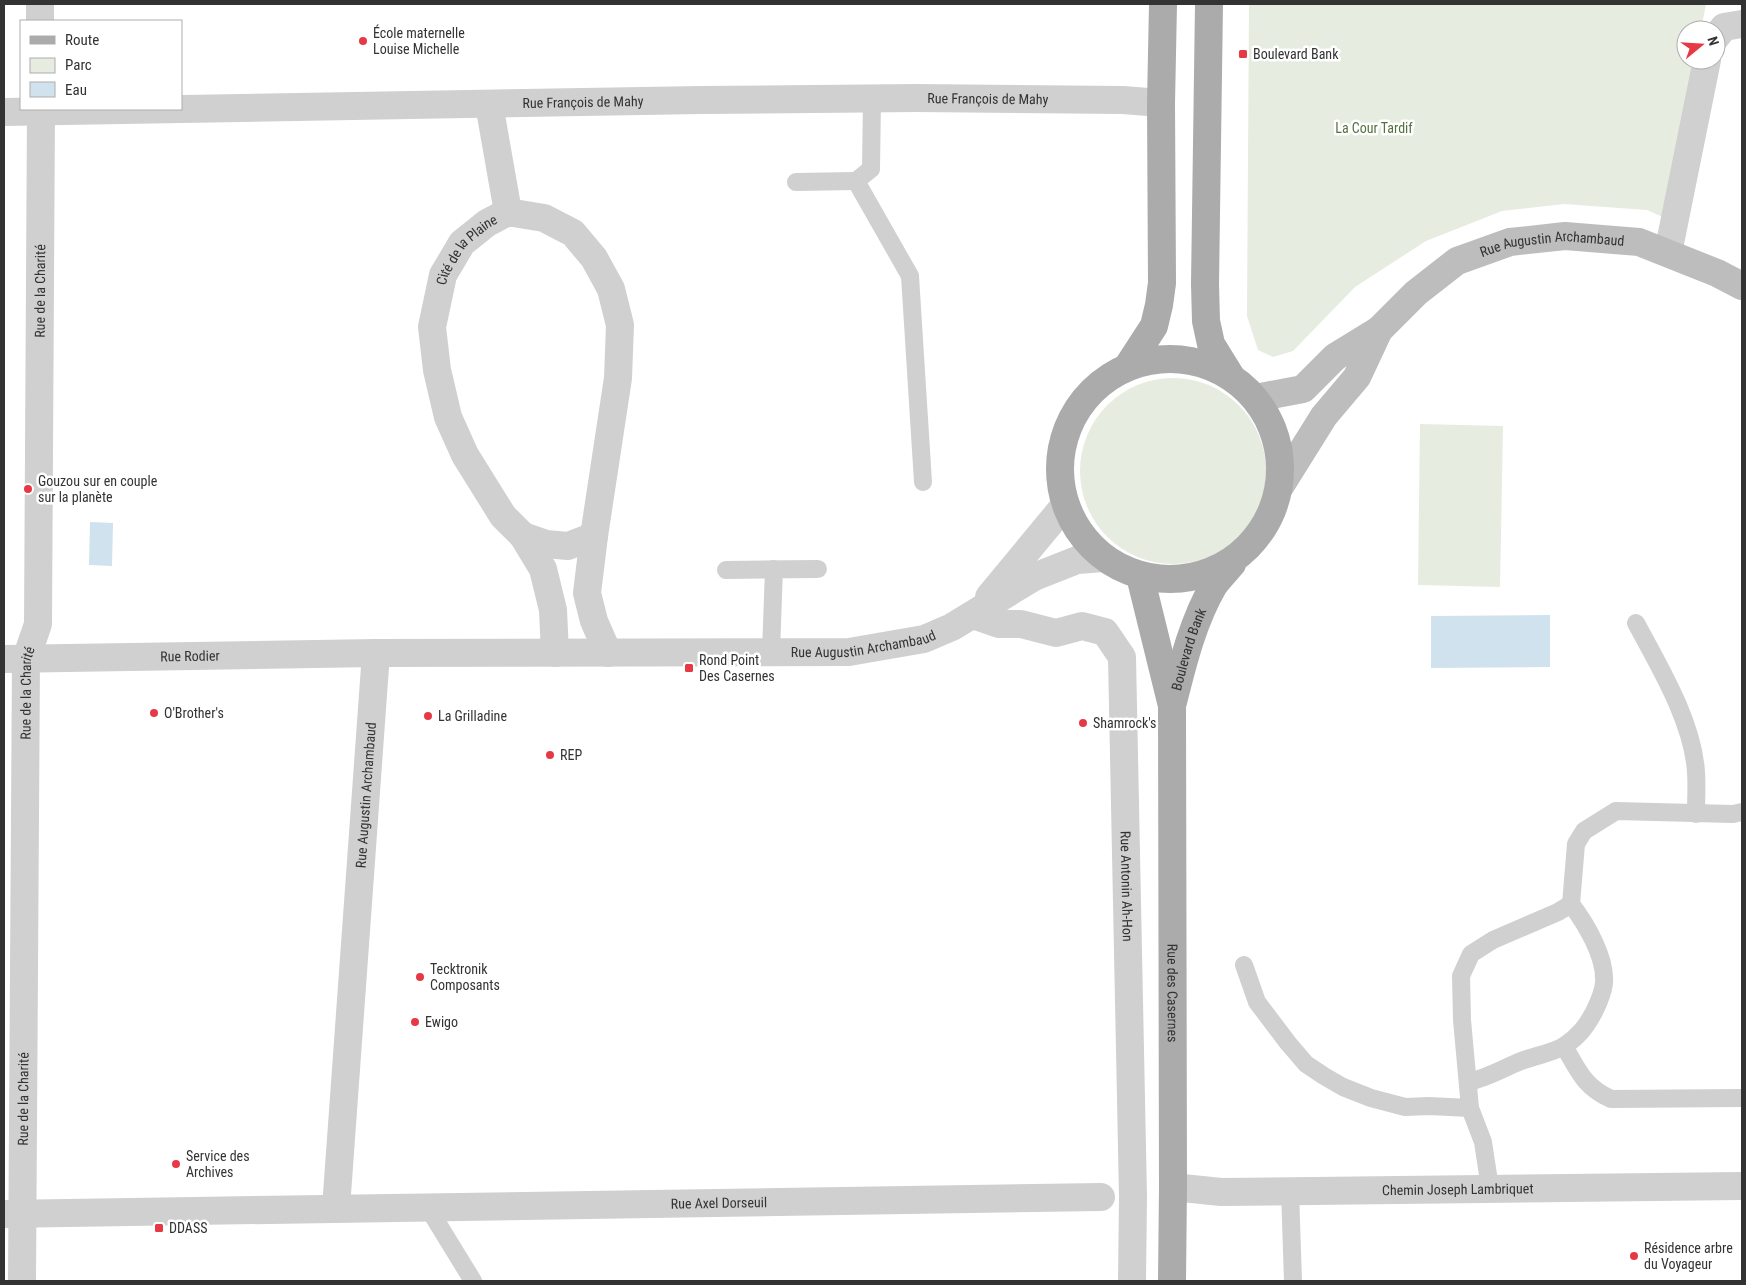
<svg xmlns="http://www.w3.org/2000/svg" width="1746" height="1285" font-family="'Roboto Condensed',sans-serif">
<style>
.green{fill:#e6ecdf}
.water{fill:#cfe2ee}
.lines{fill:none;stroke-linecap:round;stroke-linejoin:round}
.lane{stroke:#d0d0d0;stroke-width:18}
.street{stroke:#d0d0d0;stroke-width:28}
.secondary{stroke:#bdbdbd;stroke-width:28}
.primary{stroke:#ababab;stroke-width:28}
.poi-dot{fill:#e63946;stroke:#fff;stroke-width:2}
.labels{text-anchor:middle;stroke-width:5;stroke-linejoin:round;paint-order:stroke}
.poi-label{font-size:14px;fill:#333;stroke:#fff;text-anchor:start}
.street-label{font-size:14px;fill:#333;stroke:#fff}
.park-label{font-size:14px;fill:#56703f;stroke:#fff}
</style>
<rect width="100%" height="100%" fill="#fff"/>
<g class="green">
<polygon points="1249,4 1706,4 1701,30 1686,30 1686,60 1695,60 1665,218 1647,210 1564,204 1502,211 1426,241 1355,287 1293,351 1273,357 1258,350 1247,316"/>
<circle cx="1173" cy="471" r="93"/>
<polygon points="1420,424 1503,426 1500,587 1418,585"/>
</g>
<g class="water">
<polygon points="90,522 113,523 112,566 89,565"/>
<polygon points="1550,615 1550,667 1431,668 1431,616"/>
</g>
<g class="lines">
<g class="lane">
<polyline points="872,99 871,169 856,181 910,276 923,482"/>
<polyline points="796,182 856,181"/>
<polyline points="726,570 818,569"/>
<path d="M 1636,623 C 1659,666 1693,722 1696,772 C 1697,786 1696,800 1696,814"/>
<polyline points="771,652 774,569"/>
<polyline points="1244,965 1257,1002 1288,1043 1306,1064 1324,1076 1343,1087 1371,1098 1405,1107 1429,1106 1470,1108"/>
<path d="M 1564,1046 C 1578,1070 1584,1087 1611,1099 L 1742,1098"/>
<path d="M 1468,1082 C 1488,1078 1505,1067 1524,1060 C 1538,1055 1552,1053 1564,1046 C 1578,1037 1586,1027 1594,1012 C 1598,1004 1603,993 1604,983 C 1606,957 1586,924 1571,904 L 1576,844 L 1584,831 L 1616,811 L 1733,814 L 1742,812"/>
<polyline points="1490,1188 1483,1142 1470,1108 1462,1020 1461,976 1471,954 1493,940 1558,912 1571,904"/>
<polyline points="1290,1191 1293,1281"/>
<polyline points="427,1206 473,1281"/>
</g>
<g class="street">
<polyline points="40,4 40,21"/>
<polyline points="1716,37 1724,27 1742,24"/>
<polyline points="489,104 508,212"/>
<path id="s1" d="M 4,112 L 702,100 L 916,98 L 1123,100 L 1161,103"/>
<polyline points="1668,253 1707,60"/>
<polyline points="523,536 546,544 568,546 594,536"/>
<polyline points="989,597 1065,505"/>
<path id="s2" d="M 973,615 L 999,624 L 1021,624 L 1056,633 L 1082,626 L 1105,632 L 1122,657 L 1133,1197 L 1132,1281"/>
<path id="s3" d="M 555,653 L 553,610 L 543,569 L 523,536 L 503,516 L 465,455 L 448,417 L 437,370 L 432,327 L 443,275 L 462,243 L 487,223 L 508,212 L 544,218 L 573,233 L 594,258 L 611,289 L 620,325 L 618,378 L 594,536 L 587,593 L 594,621 L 608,653"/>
<path id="s4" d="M 4,659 L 376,653 L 849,652 L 924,639 L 952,627 L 1034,577 L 1077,560 L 1104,558"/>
<path id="s5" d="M 1173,1187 L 1221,1192 L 1742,1186"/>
<path id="s6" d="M 336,1208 L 376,653"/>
<path id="s7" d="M 4,1214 L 1101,1197"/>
<path id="s8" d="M 22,1281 L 26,659 L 38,624 L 41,109"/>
</g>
<g class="secondary">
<path id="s9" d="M 1255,398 L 1303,389 L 1335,357 L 1379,330 L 1416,293 L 1457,261 L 1510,242 L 1565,236 L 1639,242 L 1717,273 L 1742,286"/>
<polyline points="1279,488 1324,416 1357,377 1379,330"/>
</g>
<g class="primary">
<polyline points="1209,4 1205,284 1206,321 1211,344 1232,378"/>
<circle cx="1170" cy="469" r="110"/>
<polyline points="1128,366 1154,326 1159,305 1162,283 1161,103 1163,4"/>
<path id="s10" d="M 1140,576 L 1172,706 L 1173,1187 L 1172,1281"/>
<path id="s11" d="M 1173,702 C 1183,662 1193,621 1214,585 C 1219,578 1226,571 1232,564"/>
</g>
</g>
<g class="poi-dot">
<circle cx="363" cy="41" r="5"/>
<rect x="1238" y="49" width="10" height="10" rx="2.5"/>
<circle cx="28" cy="489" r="5"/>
<rect x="684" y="663" width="10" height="10" rx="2.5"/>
<circle cx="154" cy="713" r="5"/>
<circle cx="428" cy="716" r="5"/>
<circle cx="1083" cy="723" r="5"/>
<circle cx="550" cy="755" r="5"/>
<circle cx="420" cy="977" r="5"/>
<circle cx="415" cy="1022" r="5"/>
<circle cx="176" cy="1164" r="5"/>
<rect x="154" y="1223" width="10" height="10" rx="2.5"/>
<circle cx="1634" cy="1256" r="5"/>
</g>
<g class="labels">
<g class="poi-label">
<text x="373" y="38">École maternelle<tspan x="373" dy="16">Louise Michelle</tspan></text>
<text x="1253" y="59">Boulevard Bank</text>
<text x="38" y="486">Gouzou sur en couple<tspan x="38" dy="16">sur la planète</tspan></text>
<text x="699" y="665">Rond Point<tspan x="699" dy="16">Des Casernes</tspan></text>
<text x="164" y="718">O'Brother's</text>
<text x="438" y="721">La Grilladine</text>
<text x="1093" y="728">Shamrock's</text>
<text x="560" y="760">REP</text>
<text x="430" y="974">Tecktronik<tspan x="430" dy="16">Composants</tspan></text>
<text x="425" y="1027">Ewigo</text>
<text x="186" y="1161">Service des<tspan x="186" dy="16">Archives</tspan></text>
<text x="169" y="1233">DDASS</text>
<text x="1644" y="1253">Résidence arbre<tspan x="1644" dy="16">du Voyageur</tspan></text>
</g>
<g class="street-label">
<text dy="5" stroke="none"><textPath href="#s1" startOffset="984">Rue François de Mahy</textPath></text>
<text dy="5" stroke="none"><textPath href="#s1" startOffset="579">Rue François de Mahy</textPath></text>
<text dy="5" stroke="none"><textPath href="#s9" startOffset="348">Rue Augustin Archambaud</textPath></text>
<text dy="5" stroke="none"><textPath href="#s3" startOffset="445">Cité de la Plaine</textPath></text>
<text dy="5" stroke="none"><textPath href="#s8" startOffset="992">Rue de la Charité</textPath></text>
<text dy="5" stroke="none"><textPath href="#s4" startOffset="860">Rue Augustin Archambaud</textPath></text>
<text dy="5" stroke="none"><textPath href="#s11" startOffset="55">Boulevard Bank</textPath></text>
<text dy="5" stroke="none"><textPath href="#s4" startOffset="186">Rue Rodier</textPath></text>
<text dy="5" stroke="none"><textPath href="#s8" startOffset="588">Rue de la Charité</textPath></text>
<text dy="5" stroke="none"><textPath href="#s6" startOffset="414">Rue Augustin Archambaud</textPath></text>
<text dy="5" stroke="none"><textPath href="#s2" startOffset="396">Rue Antonin Ah-Hon</textPath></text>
<text dy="5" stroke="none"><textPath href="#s10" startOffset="421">Rue des Casernes</textPath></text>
<text dy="5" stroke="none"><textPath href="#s8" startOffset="182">Rue de la Charité</textPath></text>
<text dy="5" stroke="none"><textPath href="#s5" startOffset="285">Chemin Joseph Lambriquet</textPath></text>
<text dy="5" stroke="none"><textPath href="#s7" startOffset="715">Rue Axel Dorseuil</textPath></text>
</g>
<g class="park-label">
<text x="1374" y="133">La Cour Tardif</text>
</g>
</g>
<rect width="1746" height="1285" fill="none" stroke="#333333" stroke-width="10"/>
<rect x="20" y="20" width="162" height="90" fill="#ffffff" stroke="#adadad"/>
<rect x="30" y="36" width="25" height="8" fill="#ababab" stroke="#adadad"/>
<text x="65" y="45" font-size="15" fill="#333333">Route</text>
<rect x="30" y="58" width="25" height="15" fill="#e6ecdf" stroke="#adadad"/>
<text x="65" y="70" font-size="15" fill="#333333">Parc</text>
<rect x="30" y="82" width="25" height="15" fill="#cfe2ee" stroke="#adadad"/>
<text x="65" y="95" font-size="15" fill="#333333">Eau</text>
<g transform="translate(1701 45) rotate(72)"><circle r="24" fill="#ffffff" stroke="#adadad"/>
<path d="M0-4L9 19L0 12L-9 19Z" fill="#e63946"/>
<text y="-8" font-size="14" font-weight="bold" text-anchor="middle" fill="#333333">N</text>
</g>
</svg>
